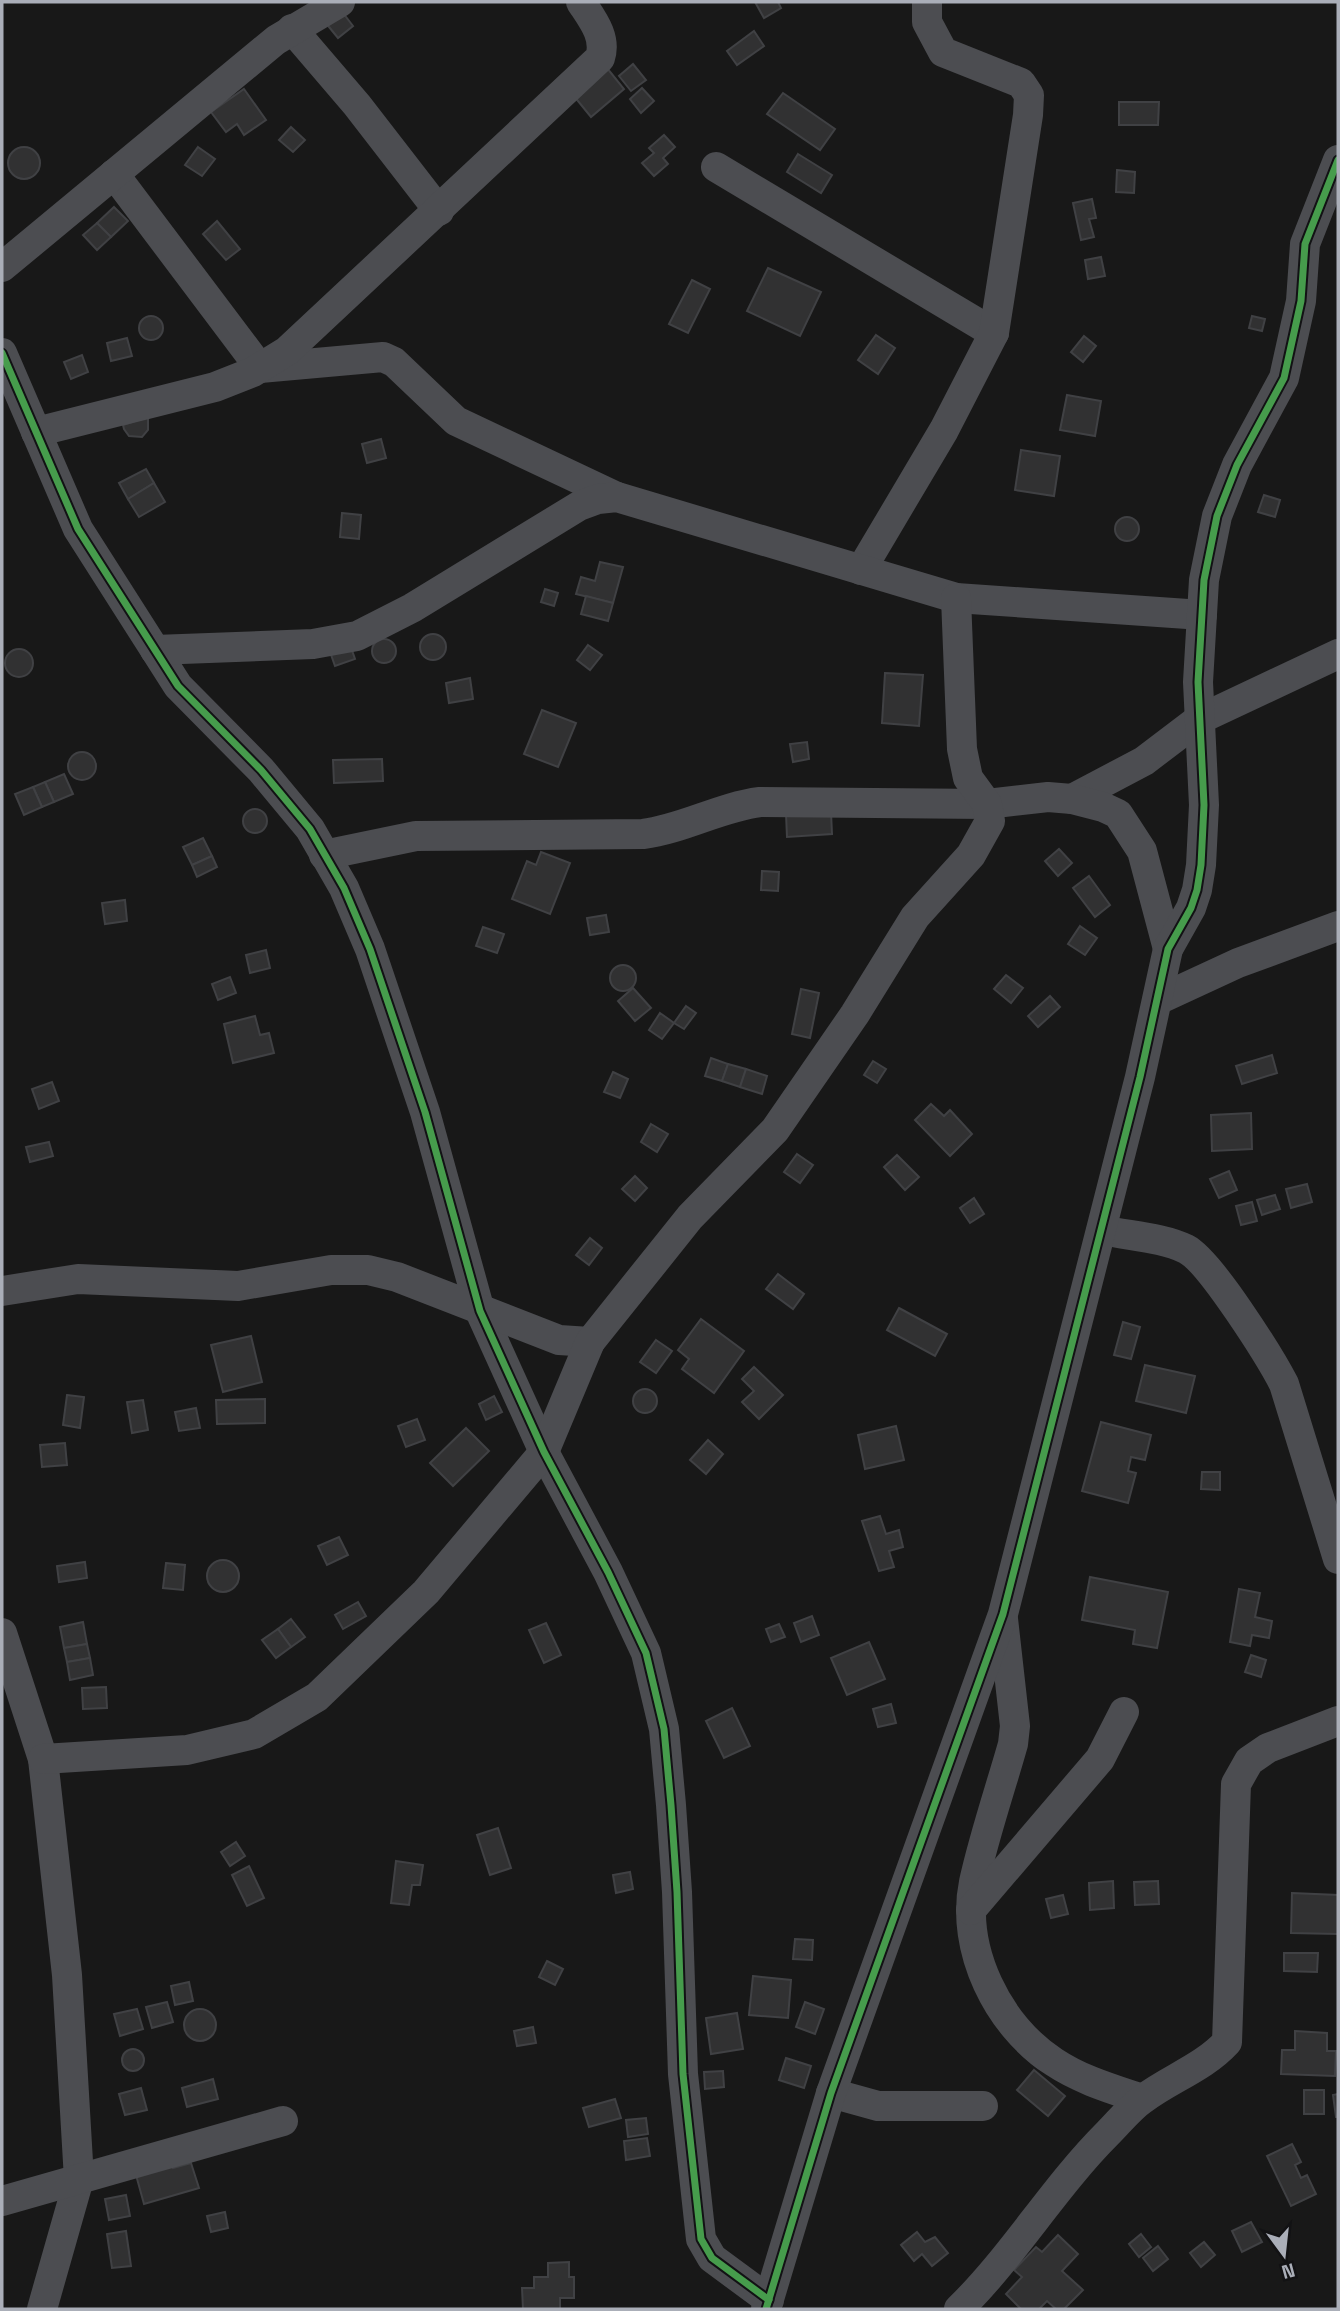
<svg xmlns="http://www.w3.org/2000/svg" width="1340" height="2311" font-family="'Space Grotesk',sans-serif">
<style>
.building{fill:#313132;stroke:#404144;stroke-width:2}
.lines{fill:none;stroke-linecap:round;stroke-linejoin:round}
.minor{stroke:#4c4d51;stroke-width:30}
.cycleway-casing{stroke:#121214;stroke-width:11}
.cycleway{stroke:#469c4c;stroke-width:7}
</style>
<rect width="100%" height="100%" fill="#181818"/>
<g class="building">
<polygon points="755,2 778,2 781,8 764,18"/>
<polygon points="340,9 353,26 338,38 325,22"/>
<polygon points="754,31 764,46 737,65 727,51"/>
<polygon points="633,64 646,80 631,91 619,76"/>
<polygon points="607,68 624,89 591,117 573,95"/>
<polygon points="642,88 654,101 641,113 630,99"/>
<polygon points="244,89 266,120 244,135 237,124 226,132 211,112"/>
<polygon points="783,93 835,129 820,150 767,114"/>
<polygon points="1119,102 1159,102 1158,125 1119,125"/>
<polygon points="291,127 305,140 293,152 279,140"/>
<polygon points="664,135 675,147 663,158 668,164 654,176 642,163 654,153 649,148"/>
<polygon points="198,147 215,159 202,176 185,165"/>
<circle cx="24" cy="163" r="16"/>
<polygon points="798,154 832,175 821,193 787,172"/>
<polygon points="1117,170 1135,172 1134,193 1116,192"/>
<polygon points="1092,199 1096,218 1089,219 1094,237 1081,240 1073,203"/>
<polygon points="114,207 128,221 111,237 97,223"/>
<polygon points="217,221 240,249 226,260 203,234"/>
<polygon points="97,223 111,237 97,250 83,235"/>
<polygon points="1101,257 1105,276 1088,279 1085,260"/>
<polygon points="768,268 821,292 800,336 747,311"/>
<polygon points="692,280 710,289 688,333 669,324"/>
<circle cx="151" cy="328" r="12"/>
<polygon points="1252,316 1265,319 1262,331 1249,328"/>
<polygon points="876,335 895,348 878,374 858,360"/>
<polygon points="1084,336 1096,346 1083,362 1071,352"/>
<polygon points="127,338 132,356 111,361 107,343"/>
<polygon points="82,355 88,372 71,379 64,362"/>
<polygon points="1067,395 1101,401 1095,436 1060,430"/>
<polygon points="148,417 148,430 142,437 129,436 124,429 123,425"/>
<polygon points="381,439 386,458 367,463 362,444"/>
<polygon points="1021,450 1060,456 1054,496 1015,490"/>
<polygon points="146,469 154,483 128,499 119,483"/>
<polygon points="154,483 165,502 139,517 128,499"/>
<polygon points="1264,495 1280,500 1275,517 1258,512"/>
<polygon points="342,513 361,515 359,539 340,537"/>
<circle cx="1127" cy="529" r="12"/>
<polygon points="600,562 623,567 613,603 576,594 581,577 595,581"/>
<polygon points="545,589 558,593 554,606 541,602"/>
<polygon points="586,596 613,603 608,621 581,614"/>
<circle cx="433" cy="647" r="13"/>
<polygon points="348,639 355,659 335,666 328,646"/>
<circle cx="384" cy="651" r="12"/>
<polygon points="588,645 602,655 590,670 577,660"/>
<circle cx="19" cy="663" r="14"/>
<polygon points="885,673 923,675 919,726 882,723"/>
<polygon points="470,678 473,699 449,703 446,683"/>
<polygon points="542,710 576,723 558,767 524,754"/>
<polygon points="807,742 809,759 793,762 790,744"/>
<circle cx="82" cy="766" r="14"/>
<polygon points="382,759 383,781 334,783 333,760"/>
<polygon points="64,774 73,794 54,802 45,782"/>
<polygon points="45,782 54,802 42,807 33,787"/>
<polygon points="33,787 42,807 24,815 15,794"/>
<circle cx="255" cy="821" r="12"/>
<polygon points="831,812 832,834 787,837 786,814"/>
<polygon points="203,838 212,856 192,865 183,847"/>
<polygon points="1059,849 1072,863 1058,876 1045,861"/>
<polygon points="541,852 570,863 550,914 512,899 527,861 536,865"/>
<polygon points="212,856 217,867 197,877 192,865"/>
<polygon points="762,871 779,872 778,891 761,890"/>
<polygon points="1089,876 1110,905 1095,917 1073,888"/>
<polygon points="125,900 127,921 105,924 102,903"/>
<polygon points="606,915 609,932 590,935 587,918"/>
<polygon points="1080,926 1097,938 1085,955 1068,944"/>
<polygon points="483,927 504,934 497,953 476,946"/>
<polygon points="266,950 270,968 250,973 246,955"/>
<circle cx="623" cy="978" r="13"/>
<polygon points="1006,975 1023,988 1011,1003 994,989"/>
<polygon points="230,977 236,993 218,1000 212,984"/>
<polygon points="633,988 651,1008 635,1021 618,1001"/>
<polygon points="801,989 819,993 810,1038 792,1034"/>
<polygon points="1050,996 1060,1007 1038,1027 1028,1016"/>
<polygon points="686,1006 696,1013 684,1029 674,1023"/>
<polygon points="660,1013 674,1023 662,1039 649,1030"/>
<polygon points="255,1016 260,1035 269,1033 274,1053 233,1063 224,1024"/>
<polygon points="1272,1055 1277,1073 1242,1084 1236,1066"/>
<polygon points="711,1058 728,1064 722,1081 705,1076"/>
<polygon points="873,1061 886,1069 877,1083 864,1075"/>
<polygon points="728,1064 746,1069 740,1087 722,1081"/>
<polygon points="746,1069 767,1076 762,1094 740,1087"/>
<polygon points="613,1072 628,1079 620,1098 604,1092"/>
<polygon points="52,1082 59,1101 39,1109 32,1089"/>
<polygon points="931,1104 944,1116 950,1110 972,1134 950,1156 915,1120"/>
<polygon points="1251,1113 1252,1149 1212,1151 1211,1115"/>
<polygon points="651,1124 668,1134 657,1152 641,1142"/>
<polygon points="49,1142 53,1156 30,1162 26,1147"/>
<polygon points="797,1154 813,1165 800,1183 784,1172"/>
<polygon points="897,1155 919,1177 905,1190 884,1167"/>
<polygon points="1229,1171 1237,1190 1219,1198 1210,1179"/>
<polygon points="635,1176 647,1188 635,1201 622,1189"/>
<polygon points="1307,1184 1312,1202 1291,1208 1286,1189"/>
<polygon points="1275,1195 1280,1209 1262,1215 1257,1200"/>
<polygon points="974,1198 984,1214 970,1223 960,1208"/>
<polygon points="1252,1202 1257,1221 1241,1225 1236,1206"/>
<polygon points="590,1238 602,1248 589,1265 576,1255"/>
<polygon points="778,1274 804,1294 793,1309 766,1289"/>
<polygon points="899,1308 947,1334 935,1356 887,1330"/>
<polygon points="701,1319 744,1351 714,1393 682,1369 689,1359 678,1350"/>
<polygon points="1123,1322 1140,1327 1131,1359 1114,1355"/>
<polygon points="251,1336 262,1382 223,1392 211,1345"/>
<polygon points="656,1340 672,1351 656,1373 640,1362"/>
<polygon points="1145,1365 1195,1376 1186,1413 1136,1401"/>
<polygon points="754,1367 783,1395 759,1419 742,1402 754,1391 742,1379"/>
<circle cx="645" cy="1401" r="12"/>
<polygon points="67,1395 84,1397 80,1428 63,1425"/>
<polygon points="494,1396 502,1412 486,1420 479,1404"/>
<polygon points="265,1399 265,1423 217,1424 216,1400"/>
<polygon points="143,1400 148,1430 132,1433 127,1402"/>
<polygon points="196,1408 200,1428 179,1431 175,1412"/>
<polygon points="417,1419 425,1440 406,1447 398,1426"/>
<polygon points="1101,1422 1151,1435 1145,1460 1131,1457 1128,1471 1136,1473 1128,1503 1082,1491"/>
<polygon points="896,1426 904,1460 865,1469 858,1435"/>
<polygon points="466,1428 489,1451 453,1486 430,1463"/>
<polygon points="708,1440 723,1454 706,1474 690,1460"/>
<polygon points="65,1443 67,1465 42,1467 40,1445"/>
<polygon points="1202,1472 1220,1472 1220,1490 1201,1489"/>
<polygon points="880,1516 886,1534 899,1530 903,1547 889,1551 894,1567 879,1571 862,1521"/>
<polygon points="339,1537 348,1555 327,1565 318,1546"/>
<circle cx="223" cy="1576" r="16"/>
<polygon points="85,1562 87,1578 59,1582 57,1566"/>
<polygon points="166,1563 185,1565 183,1590 163,1588"/>
<polygon points="1090,1577 1168,1592 1157,1648 1133,1644 1135,1630 1082,1620"/>
<polygon points="1239,1589 1260,1593 1255,1617 1272,1621 1269,1638 1252,1635 1250,1646 1230,1642"/>
<polygon points="358,1602 366,1616 343,1629 335,1615"/>
<polygon points="812,1616 819,1635 801,1642 794,1623"/>
<polygon points="291,1619 305,1637 291,1647 278,1629"/>
<polygon points="83,1622 87,1644 64,1648 60,1627"/>
<polygon points="546,1623 561,1655 544,1663 529,1630"/>
<polygon points="779,1624 785,1637 771,1642 766,1629"/>
<polygon points="278,1629 291,1647 276,1658 262,1640"/>
<polygon points="869,1642 885,1679 847,1695 831,1658"/>
<polygon points="87,1644 90,1658 67,1662 64,1648"/>
<polygon points="1251,1655 1266,1660 1261,1677 1245,1672"/>
<polygon points="90,1658 93,1675 70,1680 67,1662"/>
<polygon points="106,1687 107,1708 83,1709 82,1688"/>
<polygon points="891,1704 896,1723 878,1727 873,1709"/>
<polygon points="732,1708 750,1746 724,1758 706,1721"/>
<polygon points="498,1828 511,1868 490,1875 477,1835"/>
<polygon points="236,1842 245,1856 230,1866 221,1852"/>
<polygon points="396,1861 423,1865 420,1885 412,1885 409,1905 391,1903"/>
<polygon points="249,1866 264,1898 247,1906 232,1875"/>
<polygon points="630,1872 633,1889 616,1893 613,1875"/>
<polygon points="1113,1881 1114,1908 1090,1910 1089,1883"/>
<polygon points="1158,1881 1159,1904 1135,1905 1134,1882"/>
<polygon points="1292,1893 1338,1895 1338,1934 1291,1933"/>
<polygon points="1063,1895 1068,1914 1051,1918 1046,1899"/>
<polygon points="795,1939 813,1940 812,1960 793,1959"/>
<polygon points="1284,1953 1318,1953 1317,1972 1284,1971"/>
<polygon points="547,1961 563,1969 555,1985 539,1977"/>
<polygon points="753,1976 791,1980 788,2018 749,2015"/>
<polygon points="189,1982 193,2001 175,2005 171,1986"/>
<polygon points="167,2002 173,2022 152,2028 146,2007"/>
<polygon points="805,2002 824,2009 815,2034 796,2027"/>
<circle cx="200" cy="2025" r="16"/>
<polygon points="137,2009 143,2029 120,2036 114,2014"/>
<polygon points="737,2013 743,2049 711,2054 706,2018"/>
<polygon points="533,2027 536,2043 517,2046 514,2031"/>
<polygon points="1295,2031 1327,2033 1327,2051 1336,2051 1335,2076 1281,2074 1282,2050 1295,2050"/>
<circle cx="133" cy="2060" r="11"/>
<polygon points="786,2058 811,2066 804,2088 779,2080"/>
<polygon points="1034,2070 1065,2096 1048,2116 1017,2090"/>
<polygon points="723,2071 724,2087 705,2089 704,2072"/>
<polygon points="213,2079 218,2099 187,2107 182,2088"/>
<polygon points="141,2088 147,2110 125,2115 119,2094"/>
<rect x="1304" y="2090" width="20" height="24"/>
<polygon points="1338,2094 1338,2117 1336,2117 1333,2095"/>
<polygon points="615,2099 621,2118 589,2127 583,2108"/>
<polygon points="646,2118 648,2134 628,2137 626,2120"/>
<polygon points="647,2138 650,2156 626,2160 624,2141"/>
<polygon points="1292,2144 1301,2162 1295,2165 1301,2178 1307,2175 1316,2194 1291,2206 1267,2156"/>
<polygon points="191,2163 199,2188 144,2204 136,2175 172,2164 173,2168"/>
<polygon points="126,2195 130,2216 109,2220 105,2199"/>
<polygon points="225,2212 228,2228 211,2232 207,2216"/>
<polygon points="1251,2222 1262,2242 1242,2252 1232,2231"/>
<polygon points="126,2231 131,2266 112,2268 107,2234"/>
<polygon points="917,2232 925,2242 935,2237 948,2253 932,2266 922,2254 914,2261 901,2245"/>
<polygon points="1141,2234 1151,2247 1139,2257 1129,2244"/>
<polygon points="1058,2235 1078,2254 1062,2271 1083,2290 1064,2309 1056,2309 1047,2301 1039,2309 1021,2309 1006,2294 1022,2277 1014,2270 1036,2247 1042,2252"/>
<polygon points="1204,2242 1215,2255 1201,2267 1190,2253"/>
<polygon points="1158,2246 1168,2259 1153,2271 1143,2258"/>
<polygon points="569,2262 569,2277 574,2277 574,2298 560,2298 560,2309 523,2309 522,2288 534,2288 534,2277 548,2277 548,2263"/>
</g>
<g class="lines">
<g class="minor">
<polyline points="292,29 357,105 439,211"/>
<polyline points="716,167 994,333"/>
<polyline points="114,174 260,368 383,357 394,362 456,421 617,497"/>
<polyline points="2,267 276,40 340,2"/>
<polyline points="2,353 78,529 178,686 261,770 310,829 344,888 370,949 425,1112 480,1311 544,1452 608,1572 646,1653 664,1729 671,1805 677,1892 683,2074 701,2239 712,2258 769,2300"/>
<path d="M 36,432 L 215,387 L 253,372 L 287,351 L 600,58 C 607,37 592,19 581,2"/>
<polyline points="861,570 944,430 994,333 1028,115 1029,95 1021,83 943,52 927,22 927,2"/>
<polyline points="155,650 313,644 357,636 412,608 579,506 598,499 617,497 956,598 1202,615"/>
<polyline points="1072,799 1144,761 1198,720 1338,654"/>
<path d="M 324,855 L 416,836 L 643,834 C 683,829 720,807 760,802 L 987,804 L 1048,797 L 1072,799 L 1103,807 L 1118,814 L 1142,851 L 1168,949"/>
<polyline points="1158,1000 1238,963 1338,926"/>
<path d="M 1102,1230 C 1128,1236 1162,1237 1186,1249 C 1210,1261 1270,1357 1284,1384 L 1338,1559"/>
<polyline points="2,1291 78,1279 238,1286 331,1270 368,1270 397,1277 559,1340 590,1342"/>
<path d="M 1003,1619 L 1015,1726 L 1013,1744 C 1000,1790 984,1836 974,1882 C 960,1949 998,2026 1054,2062 C 1081,2080 1112,2089 1142,2099"/>
<polyline points="2,1633 43,1759 67,1975 79,2179 42,2309"/>
<polyline points="43,1759 187,1750 254,1734 317,1697 426,1592 544,1452 590,1342 690,1217 775,1130 855,1014 915,917 971,855 990,821 987,804 968,778 962,749 956,598"/>
<polyline points="971,1910 1100,1759 1124,1712"/>
<polyline points="831,2093 878,2106 983,2106"/>
<polyline points="2,2201 283,2121"/>
<polyline points="766,2309 831,2093 1003,1614 1140,1077 1168,949 1191,908 1197,890 1201,865 1204,805 1198,682 1204,580 1217,516 1237,465 1284,378 1301,301 1305,244 1338,160"/>
<path d="M 959,2309 C 1014,2255 1053,2188 1108,2133 C 1119,2122 1130,2108 1143,2099 C 1171,2078 1203,2068 1227,2042 L 1236,1784 L 1249,1761 L 1268,1748 L 1338,1721"/>
</g>
<g class="cycleway-casing">
<g id="cycleway">
<polyline points="2,353 78,529 178,686 261,770 310,829 344,888 370,949 425,1112 480,1311 544,1452 608,1572 646,1653 664,1729 671,1805 677,1892 683,2074 701,2239 712,2258 769,2300"/>
<polyline points="766,2309 831,2093 1003,1614 1140,1077 1168,949 1191,908 1197,890 1201,865 1204,805 1198,682 1204,580 1217,516 1237,465 1284,378 1301,301 1305,244 1338,160"/>
</g>
</g>
<use href="#cycleway" class="cycleway"/>
</g>
<rect width="1340" height="2311" fill="none" stroke="#aaaeb8" stroke-width="7"/>
<g transform="translate(1284 2255) rotate(165)" stroke="#121214" stroke-width="5" paint-order="stroke">
<path d="M0-5L12 26L0 18L-12 26Z" fill="#aaaeb8"/>
<text y="-10" font-size="19" font-weight="bold" text-anchor="middle" fill="#aaaeb8">N</text>
</g>
</svg>
